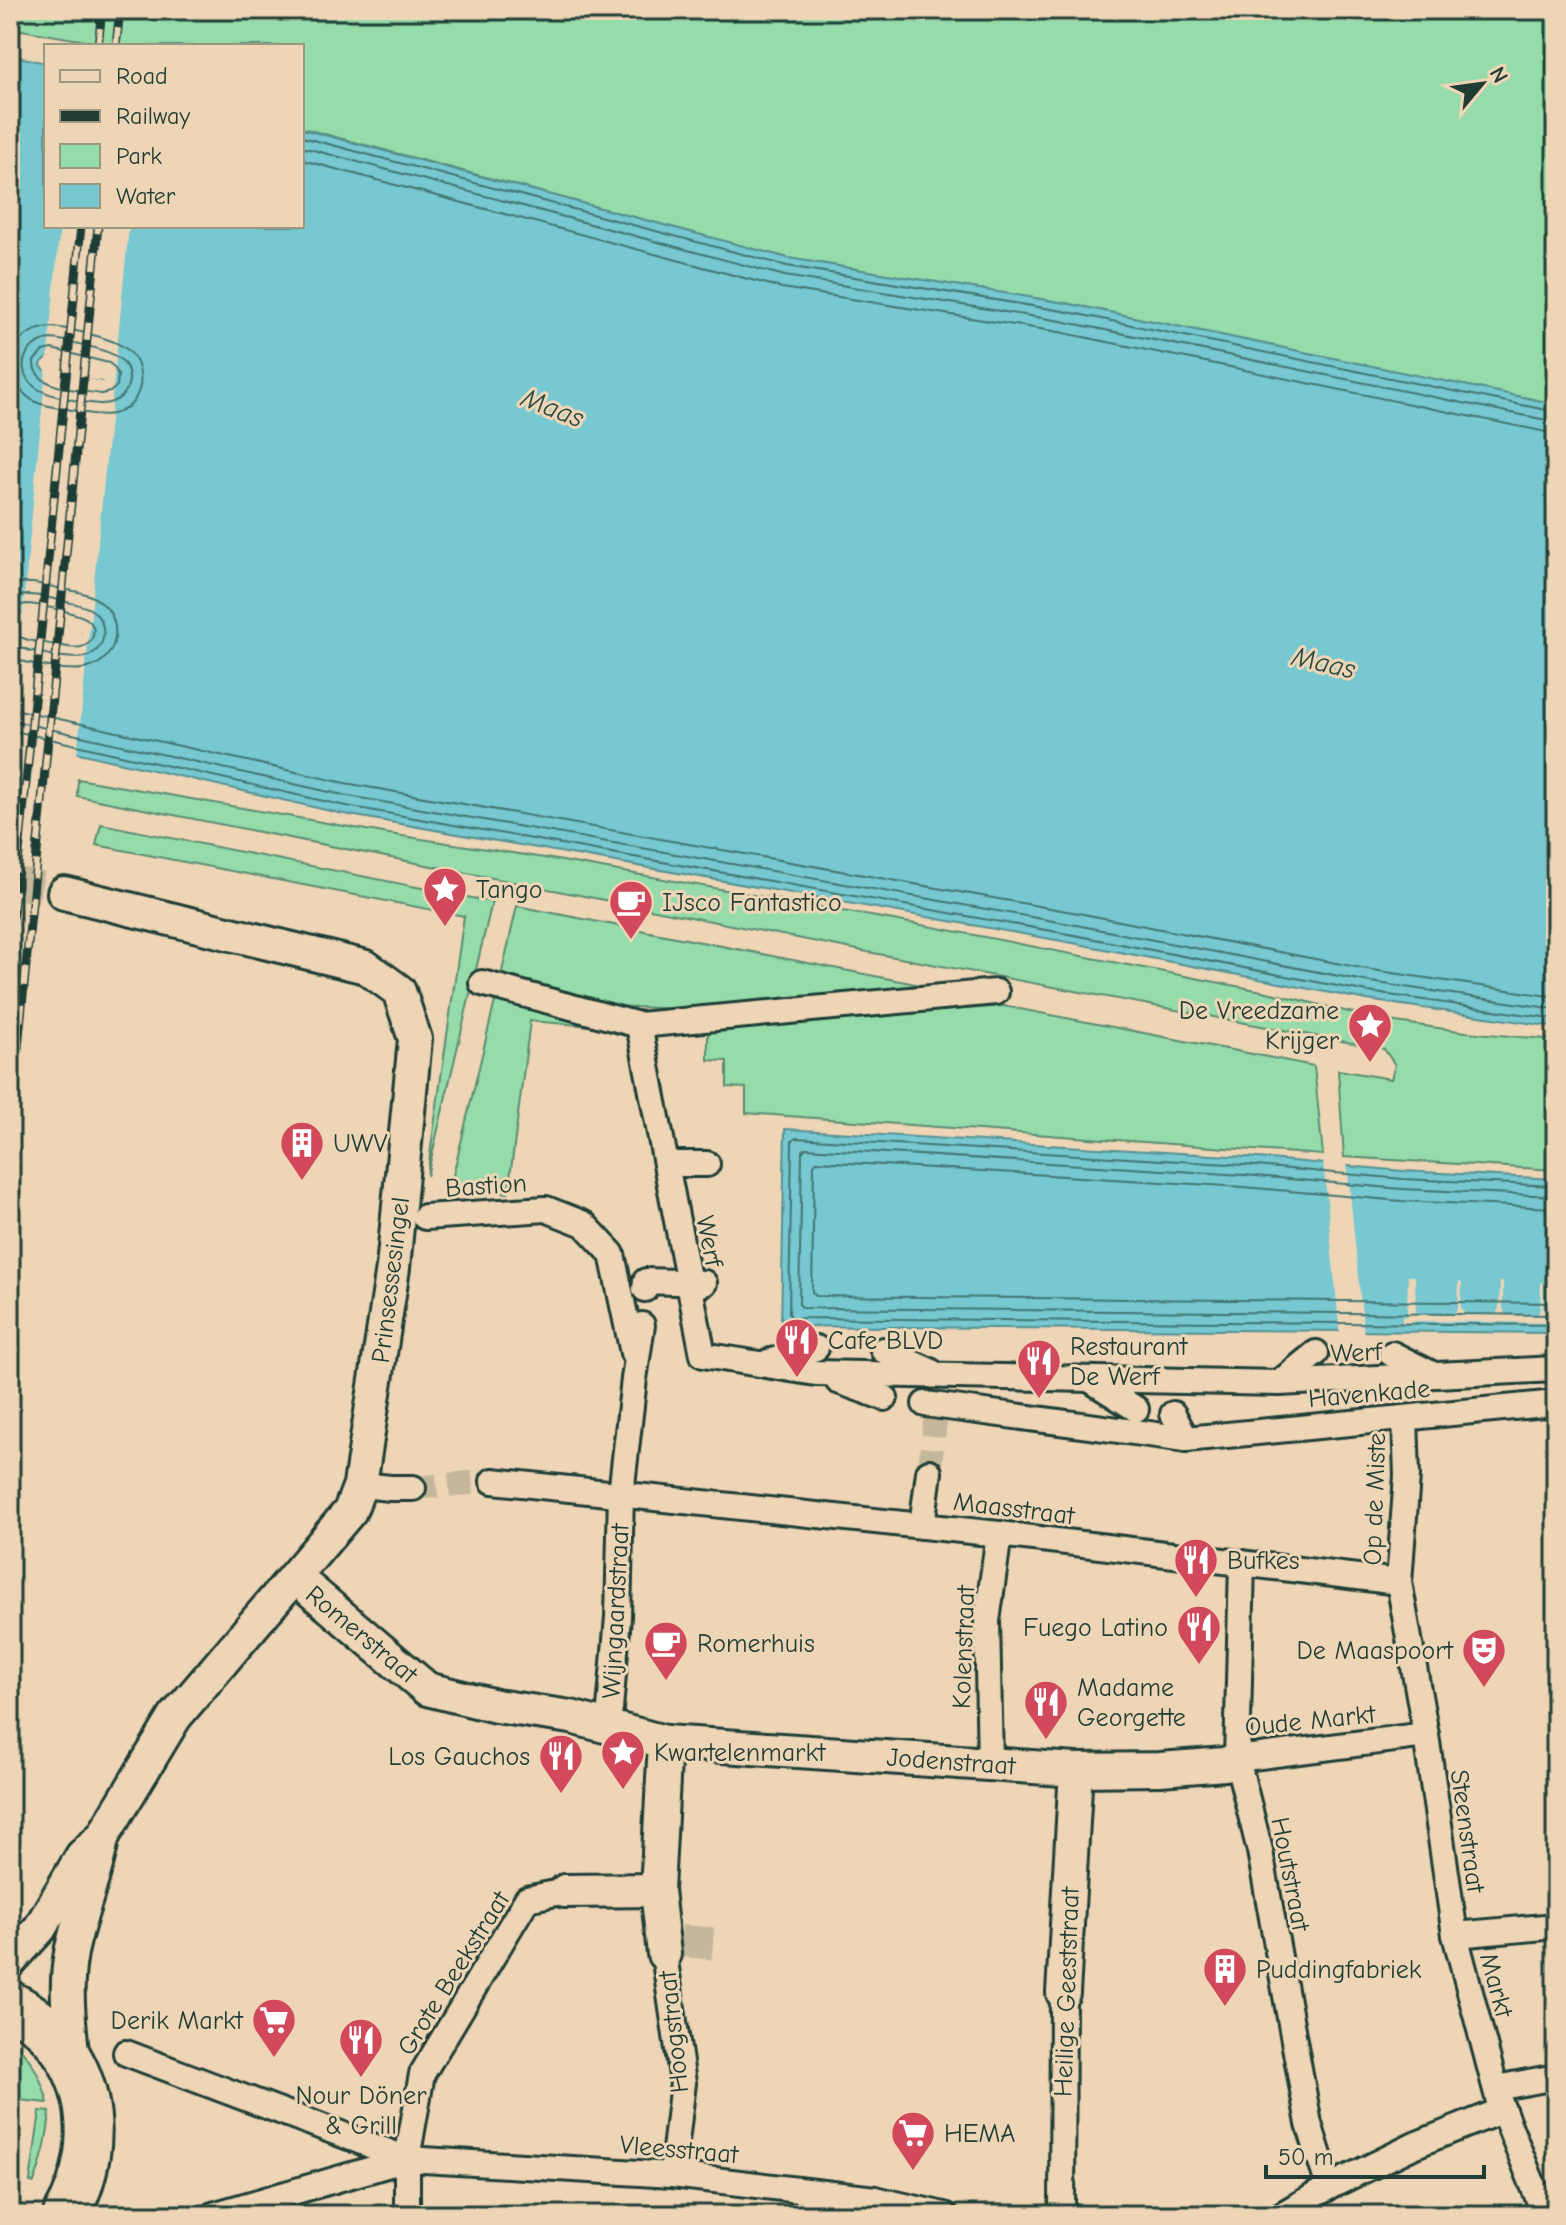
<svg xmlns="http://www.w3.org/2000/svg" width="1566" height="2225" font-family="'Comic Neue',sans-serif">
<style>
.green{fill:#95dcaa;stroke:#5a8c6f;stroke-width:2}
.water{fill:#77c8d0;stroke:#549092;stroke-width:2;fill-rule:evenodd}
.pier{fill:#eed5b6}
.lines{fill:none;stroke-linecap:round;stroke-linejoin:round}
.shore{stroke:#427572;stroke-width:2}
.pedestrian-tunnel{stroke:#c5b79c;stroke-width:24;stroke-dasharray:24 12;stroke-linecap:butt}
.minor-tunnel{stroke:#c5b79c;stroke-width:32;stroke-dasharray:32 16;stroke-linecap:butt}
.pedestrian-casing{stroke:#1f3d34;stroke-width:30}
.minor-casing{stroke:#1f3d34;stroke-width:38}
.secondary-casing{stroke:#1f3d34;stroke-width:50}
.pedestrian{stroke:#eed5b6;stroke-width:24}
.minor{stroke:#eed5b6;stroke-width:32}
.secondary{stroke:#eed5b6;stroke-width:44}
.rail-casing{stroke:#1f3d34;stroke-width:9}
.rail{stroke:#eed5b6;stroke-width:6;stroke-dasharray:18;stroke-linecap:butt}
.labels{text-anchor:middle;stroke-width:6;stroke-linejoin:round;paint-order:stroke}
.poi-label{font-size:26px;fill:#1f3d34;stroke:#eed5b6;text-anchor:start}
.street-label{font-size:26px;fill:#1f3d34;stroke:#eed5b6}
.water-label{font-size:28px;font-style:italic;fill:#284b44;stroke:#eed5b6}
</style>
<rect width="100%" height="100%" fill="#eed5b6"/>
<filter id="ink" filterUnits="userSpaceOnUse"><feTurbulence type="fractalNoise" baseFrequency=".0125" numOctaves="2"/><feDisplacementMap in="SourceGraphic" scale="16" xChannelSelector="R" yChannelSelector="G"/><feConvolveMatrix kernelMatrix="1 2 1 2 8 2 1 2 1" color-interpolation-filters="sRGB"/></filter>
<g filter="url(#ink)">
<g class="green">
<polygon points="10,10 1556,10 1556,404 1065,303 788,258 302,128 302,46 114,46 10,28"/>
<polygon points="78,779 389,834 551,859 938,928 1267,992 1382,1020 1466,1032 1556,1040 1556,1170 1344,1157 1338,1070 1391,1079 1395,1065 1384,1049 873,953 77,796"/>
<polygon points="101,824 492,902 427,1176 464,916 96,845"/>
<polygon points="517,906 941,989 707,1010 609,1006 501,976"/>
<polygon points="495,1001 604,1027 530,1021 508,1193 451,1184"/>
<polygon points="1004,1006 1314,1066 1323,1155 746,1113 746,1088 727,1087 727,1061 708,1060 708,1028"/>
<path d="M 10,2039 C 31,2056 41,2077 48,2103 L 10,2099 Z"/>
<path d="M 40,2111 L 50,2112 C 48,2137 43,2159 34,2183 L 30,2182 Z"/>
</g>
<g class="water">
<path d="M 10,55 L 46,63 L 46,226 L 302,226 L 302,129 L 788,258 L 1065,303 L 1556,404 L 1556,1027 L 1367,1000 L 1073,943 L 339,813 L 10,737 ZM 48,357 L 109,373 L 110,383 L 49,375 L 41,366 L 42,362 ZM 29,612 L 84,627 L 81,639 L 21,629 L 15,624 L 16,617 L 21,613 Z"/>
<polygon points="785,1129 1246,1157 1403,1171 1556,1179 1556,1333 781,1326"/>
</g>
<g class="pier">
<polygon points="60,226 129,226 77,757 10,742 21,624 26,627 76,636 81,635 82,631 78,627 30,616 22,617 46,368 51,371 102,382 106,380 107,378 104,374 59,362 47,363"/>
<polygon points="1323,1160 1347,1162 1364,1335 1340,1335"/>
<polygon points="1408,1276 1415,1276 1416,1314 1454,1314 1458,1308 1459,1281 1462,1282 1461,1307 1465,1314 1496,1314 1499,1308 1500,1282 1503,1282 1503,1308 1505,1314 1537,1315 1540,1309 1541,1282 1544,1283 1543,1309 1546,1315 1556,1315 1556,1323 1415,1321 1414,1323 1402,1323 1402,1317 1407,1316"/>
</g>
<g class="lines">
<g class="shore">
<polyline points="302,137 787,266 1063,311 1556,412"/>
<polyline points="302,147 785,276 1061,321 1556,422"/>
<polyline points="302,160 782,288 1059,332 1556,434"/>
<path d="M 51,327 C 67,328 108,337 122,346 C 140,356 146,381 135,399 C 119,423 90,414 67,409 C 58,408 47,406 38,403 C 17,394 4,368 16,347 C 23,334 37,328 51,327 Z"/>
<path d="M 51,339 C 65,340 106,349 117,357 C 124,361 129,369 129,378 C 129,383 127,390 123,395 C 117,401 108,404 100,404 C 85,403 46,396 35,387 C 12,369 27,341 51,339 Z"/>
<path d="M 52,349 L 109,363 L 114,367 L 118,375 L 117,386 L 110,392 L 101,394 C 80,390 32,389 34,361 L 43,351 Z"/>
<path d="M 10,585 C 27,580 41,584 58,588 C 72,591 88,592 99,601 C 125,619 119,660 88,668 C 71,673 27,664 10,657"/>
<path d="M 10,599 C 27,591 42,597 59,600 C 69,603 81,604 90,609 C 107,619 109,645 90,655 C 75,663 25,651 10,643"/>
<path d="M 10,612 C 15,607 19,605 26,604 C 37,604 78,613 87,619 C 98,627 95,644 81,647 C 73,649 64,646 57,645 C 41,642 22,642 10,630"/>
<polyline points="10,708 345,783 1078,913 1372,970 1556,997"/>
<polyline points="10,720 343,795 1076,925 1370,982 1556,1009"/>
<polyline points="10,730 341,805 1074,935 1368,992 1556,1019"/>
<polyline points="1556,1186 1403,1179 1245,1165 796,1138 792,1141 789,1314 793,1318 1556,1325"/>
<polyline points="1556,1196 1402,1189 1244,1175 806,1148 802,1152 799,1304 803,1308 1556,1315"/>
<polyline points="1556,1208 1401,1201 1243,1187 817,1161 814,1165 812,1292 816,1296 1556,1303"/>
</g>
<g class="pedestrian-tunnel">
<polyline points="929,1472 936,1414"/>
<polyline points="413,1488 493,1481"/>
</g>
<g class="minor-tunnel">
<polyline points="10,881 64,893"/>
<polyline points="681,1941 719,1944"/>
</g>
<g class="pedestrian-casing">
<g id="pedestrian">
<polyline points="482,983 639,1025 996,992"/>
<polyline points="639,1025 703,1355 816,1373 1279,1383 1556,1369"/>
<polyline points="666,1164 707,1164"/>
<polyline points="425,1217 546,1209 584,1224 612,1254 633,1353"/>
<polyline points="645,1289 646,1281 704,1283"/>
<polyline points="883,1350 930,1371"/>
<polyline points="1392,1354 1434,1375"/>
<polyline points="768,1362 816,1348"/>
<polyline points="1089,1379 1136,1409"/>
<polyline points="838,1381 885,1398"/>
<polyline points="1279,1383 1316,1353"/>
<polyline points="925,1404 1186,1439 1556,1403"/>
<polyline points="1173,1414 1186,1439"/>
<polyline points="1405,1419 1407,1476 1399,1582 1426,1735 1455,1935 1498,2098 1545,2215"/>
<polyline points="493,1481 999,1534 1399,1582"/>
<polyline points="360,1485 391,1488 413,1488"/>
<polyline points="922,1526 929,1472"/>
<polyline points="1242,1563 1237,1759 1260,1851 1309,2124 1329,2187"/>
<polyline points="610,1709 618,1617 621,1494 634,1379 642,1325"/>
<polyline points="1237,1759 1426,1735"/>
<polyline points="990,1763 987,1621 999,1534"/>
<polyline points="1455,1935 1556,1926"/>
<polyline points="664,1954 683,2083 672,2175"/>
<polyline points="126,2053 407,2159 672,2175 875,2199 944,2215"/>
<polyline points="1496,2088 1556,2077"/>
<polyline points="213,2215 407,2159"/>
<polyline points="407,2215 407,2159 422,2074 527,1899 565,1891"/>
<polyline points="1062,2215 1063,1993"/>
<polyline points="1281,2215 1329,2187 1415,2145 1503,2110"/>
</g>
</g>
<g class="minor-casing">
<g id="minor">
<polyline points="295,1577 427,1689 496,1706 571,1717 665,1742 1076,1770 1160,1769 1225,1764 1237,1759"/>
<polyline points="565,1891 657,1890"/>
<polyline points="664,1954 657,1890 665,1742"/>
<polyline points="10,1961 40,1928 82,1856 103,1836 175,1717 350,1511 360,1485 393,1268 415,1039 399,991 366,967 64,893"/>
<polyline points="1063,1993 1076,1770"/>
<path d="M 73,2064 C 70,2028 64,1989 71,1953 C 79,1914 95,1878 102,1839"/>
</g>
</g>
<g class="secondary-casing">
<path id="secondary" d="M 10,2004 C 91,2044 109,2140 66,2215"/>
</g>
<use href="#pedestrian" class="pedestrian"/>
<use href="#minor" class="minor"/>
<use href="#secondary" class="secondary"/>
<g class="rail-casing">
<g id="rail">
<polyline points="98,46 102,10"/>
<polyline points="116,46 120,10"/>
<polyline points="10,944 81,226"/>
<polyline points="10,1129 98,226"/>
</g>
</g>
<use href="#rail" class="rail"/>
</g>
</g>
<defs>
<g id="sight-pin" transform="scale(2.3)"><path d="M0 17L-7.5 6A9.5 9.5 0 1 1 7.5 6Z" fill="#d1495b" stroke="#eed5b6"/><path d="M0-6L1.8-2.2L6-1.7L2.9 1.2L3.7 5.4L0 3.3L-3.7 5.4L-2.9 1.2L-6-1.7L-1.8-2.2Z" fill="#fff"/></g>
<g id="cafe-pin" transform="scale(2.3)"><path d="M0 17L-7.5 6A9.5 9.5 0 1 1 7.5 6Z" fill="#d1495b" stroke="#eed5b6"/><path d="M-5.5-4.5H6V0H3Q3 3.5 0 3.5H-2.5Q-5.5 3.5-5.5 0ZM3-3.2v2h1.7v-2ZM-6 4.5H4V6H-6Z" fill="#fff"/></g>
<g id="building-pin" transform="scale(2.3)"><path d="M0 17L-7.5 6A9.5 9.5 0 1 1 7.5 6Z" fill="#d1495b" stroke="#eed5b6"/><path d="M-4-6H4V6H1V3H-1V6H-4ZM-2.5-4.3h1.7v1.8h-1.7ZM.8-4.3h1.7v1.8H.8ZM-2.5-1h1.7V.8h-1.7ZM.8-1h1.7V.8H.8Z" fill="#fff"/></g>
<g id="restaurant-pin" transform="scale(2.3)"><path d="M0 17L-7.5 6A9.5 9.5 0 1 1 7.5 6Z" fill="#d1495b" stroke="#eed5b6"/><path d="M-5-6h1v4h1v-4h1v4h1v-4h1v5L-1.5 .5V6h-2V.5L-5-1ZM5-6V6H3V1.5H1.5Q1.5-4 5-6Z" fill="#fff"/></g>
<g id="theatre-pin" transform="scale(2.3)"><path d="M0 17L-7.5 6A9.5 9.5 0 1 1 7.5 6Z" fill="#d1495b" stroke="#eed5b6"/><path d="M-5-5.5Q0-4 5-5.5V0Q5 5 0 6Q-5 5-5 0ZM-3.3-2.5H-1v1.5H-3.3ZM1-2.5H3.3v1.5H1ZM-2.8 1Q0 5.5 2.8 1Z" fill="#fff"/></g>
<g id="supermarket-pin" transform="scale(2.3)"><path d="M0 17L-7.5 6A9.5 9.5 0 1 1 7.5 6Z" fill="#d1495b" stroke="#eed5b6"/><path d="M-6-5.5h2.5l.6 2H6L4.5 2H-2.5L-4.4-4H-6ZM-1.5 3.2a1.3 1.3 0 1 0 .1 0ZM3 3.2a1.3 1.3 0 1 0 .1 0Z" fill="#fff"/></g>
</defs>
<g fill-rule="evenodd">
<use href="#sight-pin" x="445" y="889"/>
<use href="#cafe-pin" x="631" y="902"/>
<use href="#sight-pin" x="1370" y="1025"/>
<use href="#building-pin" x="302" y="1143"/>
<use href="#restaurant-pin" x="797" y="1340"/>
<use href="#restaurant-pin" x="1039" y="1361"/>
<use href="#restaurant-pin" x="1196" y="1560"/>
<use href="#restaurant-pin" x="1199" y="1627"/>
<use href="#cafe-pin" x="666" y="1643"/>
<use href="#theatre-pin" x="1484" y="1650"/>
<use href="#restaurant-pin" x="1046" y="1702"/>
<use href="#sight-pin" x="623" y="1752"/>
<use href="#restaurant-pin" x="561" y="1756"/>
<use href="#building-pin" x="1225" y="1969"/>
<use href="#supermarket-pin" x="274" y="2020"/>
<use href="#restaurant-pin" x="361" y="2040"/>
<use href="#supermarket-pin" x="913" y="2133"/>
</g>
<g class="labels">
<g class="poi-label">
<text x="476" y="898">Tango</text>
<text x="662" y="911">IJsco Fantastico</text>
<text x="1339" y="1019" text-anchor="end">De Vreedzame<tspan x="1339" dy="30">Krijger</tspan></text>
<text x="333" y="1152">UWV</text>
<text x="828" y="1349">Cafe BLVD</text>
<text x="1070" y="1355">Restaurant<tspan x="1070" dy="30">De Werf</tspan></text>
<text x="1227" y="1569">Bufkes</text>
<text x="1168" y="1636" text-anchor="end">Fuego Latino</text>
<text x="697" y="1652">Romerhuis</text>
<text x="1453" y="1659" text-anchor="end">De Maaspoort</text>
<text x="1077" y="1696">Madame<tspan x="1077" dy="30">Georgette</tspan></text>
<text x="654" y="1761">Kwartelenmarkt</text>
<text x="530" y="1765" text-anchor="end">Los Gauchos</text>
<text x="1256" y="1978">Puddingfabriek</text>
<text x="243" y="2029" text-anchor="end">Derik Markt</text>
<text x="361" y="2104" text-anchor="middle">Nour Döner<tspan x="361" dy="30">&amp; Grill</tspan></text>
<text x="944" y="2142">HEMA</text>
</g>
<g class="street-label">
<text transform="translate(486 1185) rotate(-4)" y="9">Bastion</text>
<text transform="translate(710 1241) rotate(79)" y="9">Werf</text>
<text transform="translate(390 1280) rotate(-83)" y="9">Prinsessesingel</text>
<text transform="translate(1356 1352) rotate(-2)" y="9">Werf</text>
<text transform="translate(1369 1393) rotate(-5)" y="9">Havenkade</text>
<text transform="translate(1374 1499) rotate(-88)" y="9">Op de Miste</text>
<text transform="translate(1014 1508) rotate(7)" y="9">Maasstraat</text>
<text transform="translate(615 1611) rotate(-87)" y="9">Wijngaardstraat</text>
<text transform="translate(362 1634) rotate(40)" y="9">Romerstraat</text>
<text transform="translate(963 1647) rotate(-88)" y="9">Kolenstraat</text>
<text transform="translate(1310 1720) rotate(-6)" y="9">Oude Markt</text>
<text transform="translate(951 1761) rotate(4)" y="9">Jodenstraat</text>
<text transform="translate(1468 1831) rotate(82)" y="9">Steenstraat</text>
<text transform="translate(1291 1874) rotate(79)" y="9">Houtstraat</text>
<text transform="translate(453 1973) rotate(-58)" y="9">Grote Beekstraat</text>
<text transform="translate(1497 1985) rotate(75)" y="9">Markt</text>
<text transform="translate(1066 1992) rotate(-88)" y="9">Heilige Geeststraat</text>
<text transform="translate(673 2032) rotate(-96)" y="9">Hoogstraat</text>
<text transform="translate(679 2149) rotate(5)" y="9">Vleesstraat</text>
</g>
<g class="water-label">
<text transform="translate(553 407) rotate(21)" y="10">Maas</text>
<text transform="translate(1324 662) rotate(13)" y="10">Maas</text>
</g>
</g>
<rect width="1566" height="2225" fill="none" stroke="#eed5b6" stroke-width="40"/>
<rect x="20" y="20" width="1526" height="2185" fill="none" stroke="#1f3d34" stroke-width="3" filter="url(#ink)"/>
<rect x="44" y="44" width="260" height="184" fill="#eed5b6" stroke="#9b9882" stroke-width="2"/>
<rect x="60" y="70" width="40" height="12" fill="#eed5b6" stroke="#9b9882" stroke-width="2"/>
<text x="116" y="84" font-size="24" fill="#1f3d34">Road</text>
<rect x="60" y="110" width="40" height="12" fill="#1f3d34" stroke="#9b9882" stroke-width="2"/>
<text x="116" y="124" font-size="24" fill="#1f3d34">Railway</text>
<rect x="60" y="144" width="40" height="24" fill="#95dcaa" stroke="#9b9882" stroke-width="2"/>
<text x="116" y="164" font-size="24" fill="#1f3d34">Park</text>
<rect x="60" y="184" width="40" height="24" fill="#77c8d0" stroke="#9b9882" stroke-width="2"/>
<text x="116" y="204" font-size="24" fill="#1f3d34">Water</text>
<g transform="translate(1482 84) rotate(61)" stroke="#eed5b6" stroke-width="6" paint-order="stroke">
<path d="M0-6L14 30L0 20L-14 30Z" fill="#1f3d34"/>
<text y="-12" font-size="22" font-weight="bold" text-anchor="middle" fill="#1f3d34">N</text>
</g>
<path d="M1266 2165v12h218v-12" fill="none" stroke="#1f3d34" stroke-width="4"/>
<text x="1278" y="2165" font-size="24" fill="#1f3d34" stroke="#eed5b6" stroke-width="6" paint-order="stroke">50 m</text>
</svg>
